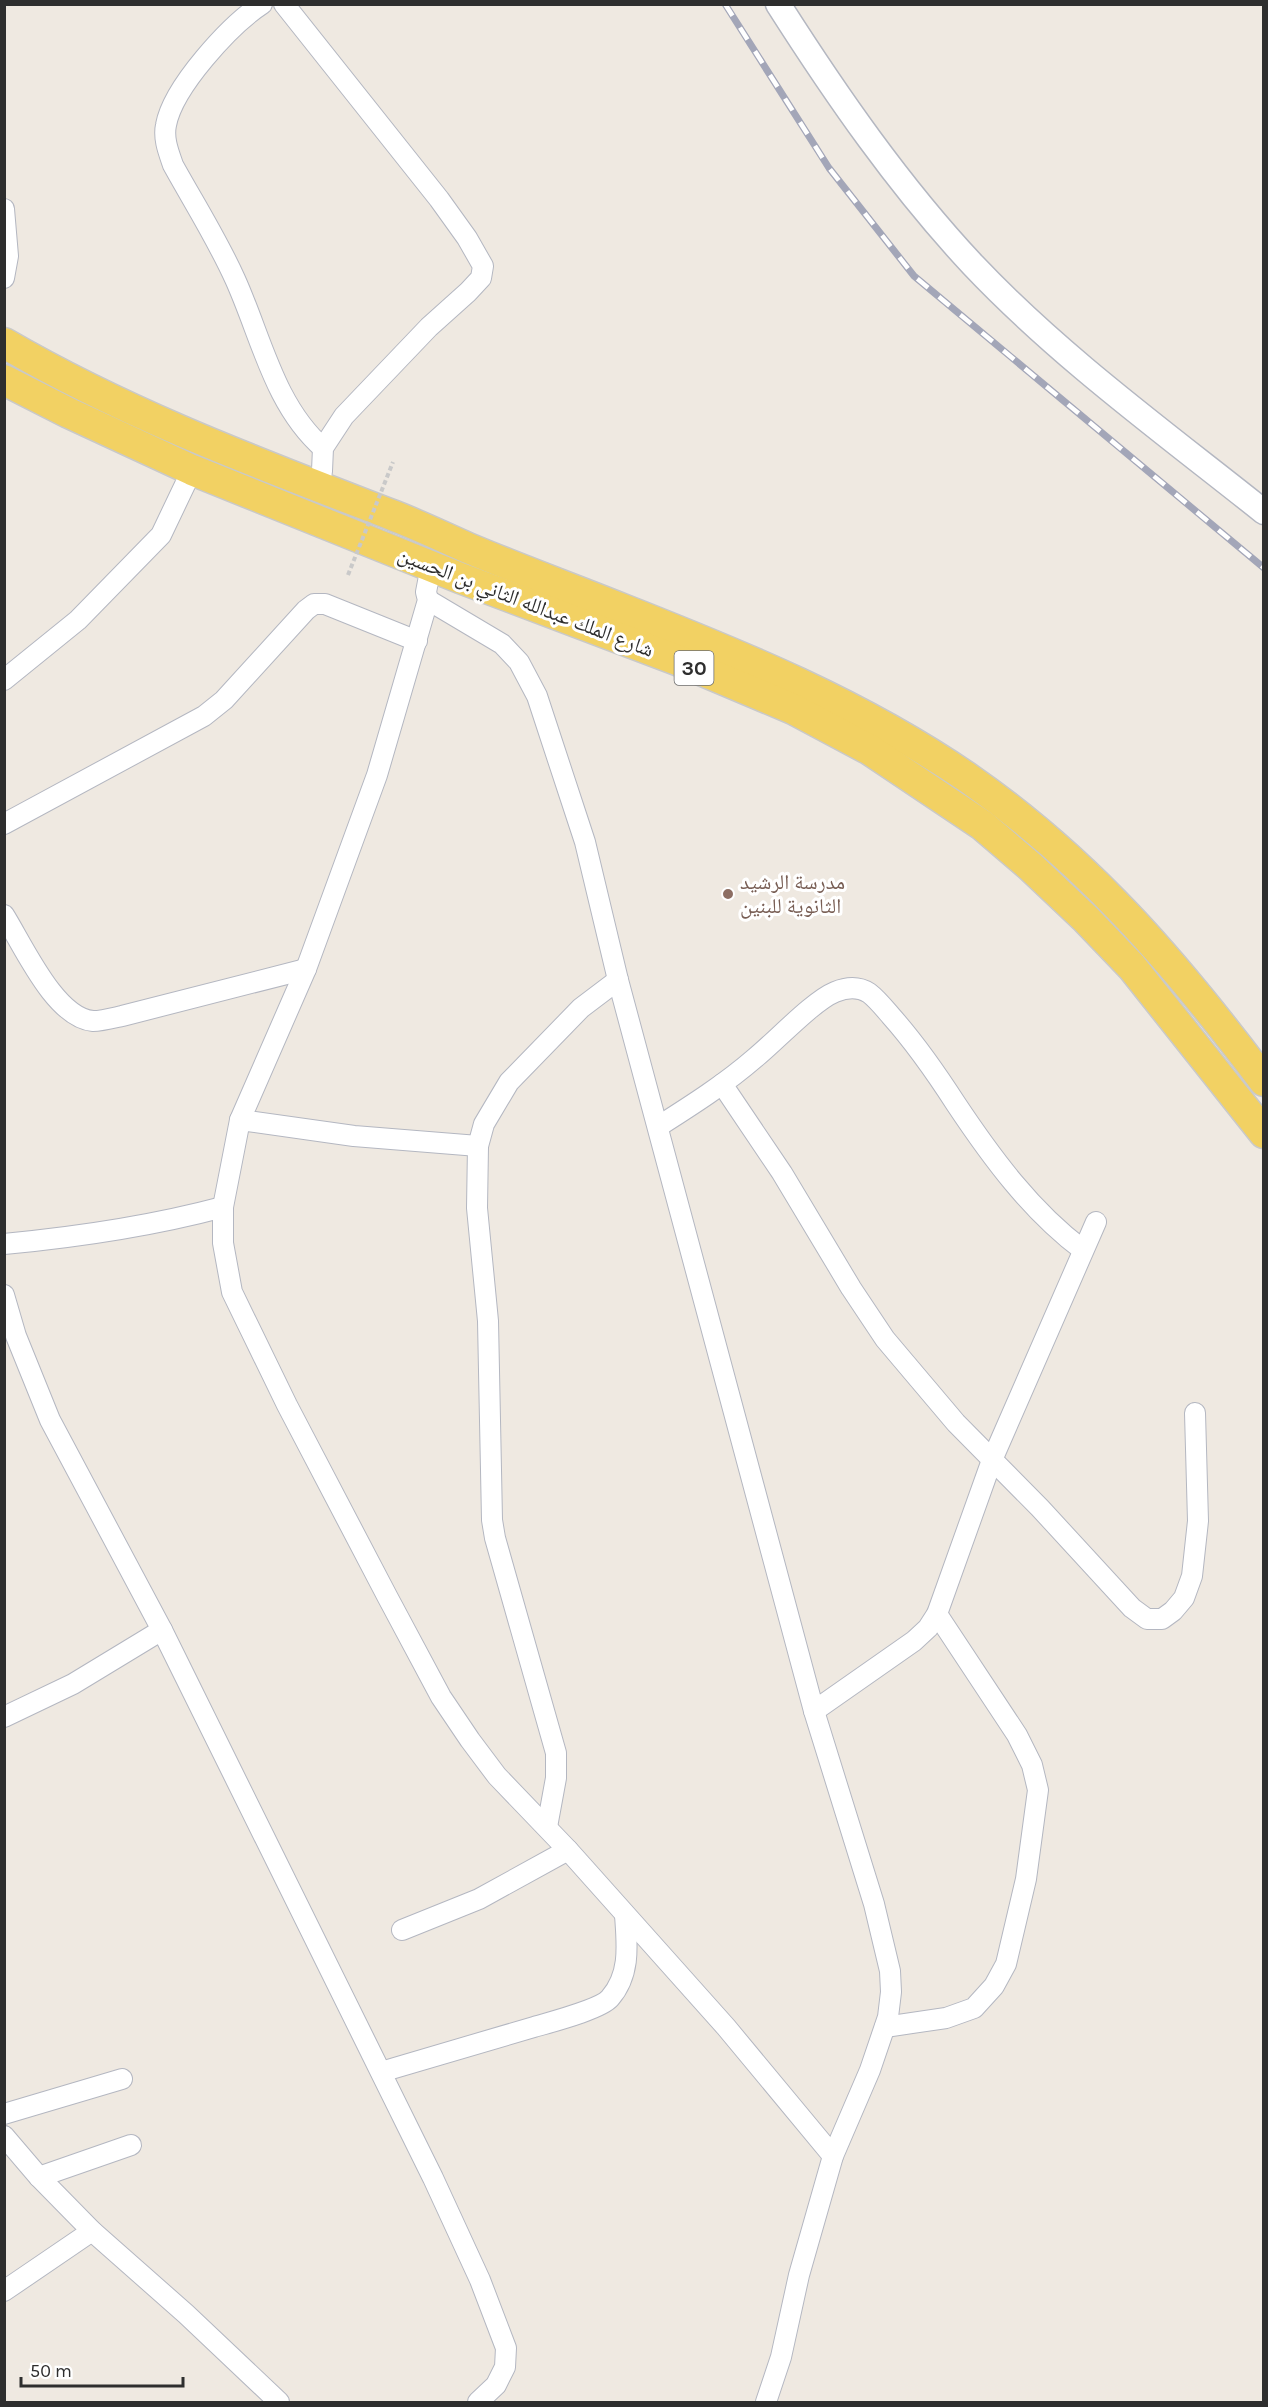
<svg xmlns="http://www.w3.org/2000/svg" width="1268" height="2407" font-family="Karla,'Noto Naskh Arabic',sans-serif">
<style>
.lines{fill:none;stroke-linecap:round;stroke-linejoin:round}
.minor-casing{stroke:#b4b7c1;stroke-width:22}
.tertiary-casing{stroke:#b4b7c1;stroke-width:27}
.primary-casing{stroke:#c9c9c9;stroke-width:33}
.minor{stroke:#fff;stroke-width:20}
.tertiary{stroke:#fff;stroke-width:24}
.primary{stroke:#f2d163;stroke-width:30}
.rail-casing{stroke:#a3a6b8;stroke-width:7}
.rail{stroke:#fff;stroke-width:4.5;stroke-dasharray:14;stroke-linecap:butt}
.path-bridge{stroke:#c9c9c9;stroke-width:4;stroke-dasharray:4.5 3;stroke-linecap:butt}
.education-dot{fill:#8d6e63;stroke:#fff;stroke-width:2}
.labels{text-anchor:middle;stroke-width:6;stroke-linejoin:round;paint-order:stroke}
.shield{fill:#fff;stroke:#6d6d6d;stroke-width:1.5}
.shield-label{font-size:20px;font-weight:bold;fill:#2e2e2e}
.street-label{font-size:21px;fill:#2e2e2e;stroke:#fff}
.education-label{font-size:21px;fill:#785e54;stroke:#fff;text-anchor:start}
</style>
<rect width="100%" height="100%" fill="#efe9e1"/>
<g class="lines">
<g class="minor-casing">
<g id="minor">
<path d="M 262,4 C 230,25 173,87 166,125 C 163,139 169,153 173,165 C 194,203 217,239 235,279 C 261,336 274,405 323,448"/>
<polyline points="284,4 439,199 467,238 483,266 481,278 468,292 429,327 344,416 323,448 322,471 319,488"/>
<polyline points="4,209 8,256 4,278"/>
<polyline points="431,566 426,592 428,600 377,775 306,969 240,1120 223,1207 223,1243 232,1292 287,1405 387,1596 441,1697 470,1740 497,1776 568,1850 726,2027 833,2156"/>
<polyline points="428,600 502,644 519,662 537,696 585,842 618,980 814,1711 874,1904 890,1971 891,1992 888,2017 870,2070 833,2156 799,2275 781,2357 766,2402"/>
<polyline points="4,680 78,620 161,535 192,470"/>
<polyline points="4,824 204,716 224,700 306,610 314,604 325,604 417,641"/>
<path d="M 4,915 C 23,945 55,1018 93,1021 C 102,1021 113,1018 122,1016 L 306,969"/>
<polyline points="722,1084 782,1173 851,1288 885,1339 956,1423 1040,1508 1132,1608 1147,1619 1162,1619 1173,1611 1184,1598 1192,1576 1198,1521 1195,1413"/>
<polyline points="240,1120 354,1136 478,1146"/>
<path d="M 659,1126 C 692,1105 725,1084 755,1058 C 776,1041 813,1001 835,992 C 847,987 858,986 869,993 C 877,999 885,1009 891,1016 C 916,1044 936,1073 956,1104 C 992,1158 1031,1211 1083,1250"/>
<path d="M 4,1244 C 78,1237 152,1226 223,1207"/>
<polyline points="4,1295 16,1336 50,1420 162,1630 433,2178 480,2280 506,2348 505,2367 496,2385 478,2402"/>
<polyline points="814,1711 914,1641 928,1628 937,1614 992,1460 1096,1222"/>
<polyline points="4,1717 73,1684 162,1630"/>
<polyline points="547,1827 556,1778 556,1753 495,1538 492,1520 488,1321 477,1208 478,1146 484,1124 509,1082 581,1008 618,980"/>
<polyline points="402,1930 479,1899 568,1850"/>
<polyline points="885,2027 946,2018 974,2008 994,1986 1006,1964 1026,1879 1038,1790 1032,1765 1017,1735 937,1614"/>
<path d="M 381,2072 C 432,2057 483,2042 534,2027 C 551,2022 601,2009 610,1998 C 631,1974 627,1944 625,1915"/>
<polyline points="4,2114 122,2079"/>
<polyline points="4,2136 39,2177 92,2231 186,2314 279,2402"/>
<polyline points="39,2177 131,2145"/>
<polyline points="4,2291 92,2231"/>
</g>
</g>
<g class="tertiary-casing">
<path id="tertiary" d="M 778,4 C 836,95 899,186 973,265 C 1060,357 1165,433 1264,512"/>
</g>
<g class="primary-casing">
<g id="primary">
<path d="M 4,343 C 128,415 260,464 392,515 C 418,525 443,537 468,548 C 518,569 570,588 620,608 C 742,656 860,704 968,778 C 1089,862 1176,964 1264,1081"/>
<polyline points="4,380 69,413 192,470 460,578 677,660 793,709 870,750 982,825 1031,867 1086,919 1132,967 1264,1133"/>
</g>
</g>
<use href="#minor" class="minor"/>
<use href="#tertiary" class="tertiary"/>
<use href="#primary" class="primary"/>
<g class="rail-casing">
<polyline id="rail" points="725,4 829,168 914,276 1264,568"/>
</g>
<use href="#rail" class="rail"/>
<polyline class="path-bridge" points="348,575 393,462"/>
</g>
<circle class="education-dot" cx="728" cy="894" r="6"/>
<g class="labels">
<rect class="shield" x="674.5" y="651" width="39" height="34" rx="4.5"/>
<g class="shield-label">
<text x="694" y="675">30</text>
</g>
<g class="street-label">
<text transform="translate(526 602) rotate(21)" y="7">شارع الملك عبدالله الثاني بن الحسين</text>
</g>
<g class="education-label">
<text x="740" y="889">مدرسة الرشيد<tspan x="740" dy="24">الثانوية للبنين</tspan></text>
</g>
</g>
<rect width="1268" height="2407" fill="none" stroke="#2e2e2e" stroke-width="12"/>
<path d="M21 2377v9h162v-9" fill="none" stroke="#2e2e2e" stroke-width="3"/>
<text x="30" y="2377" font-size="18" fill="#2e2e2e" stroke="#ffffff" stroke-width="4.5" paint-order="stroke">50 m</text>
</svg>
